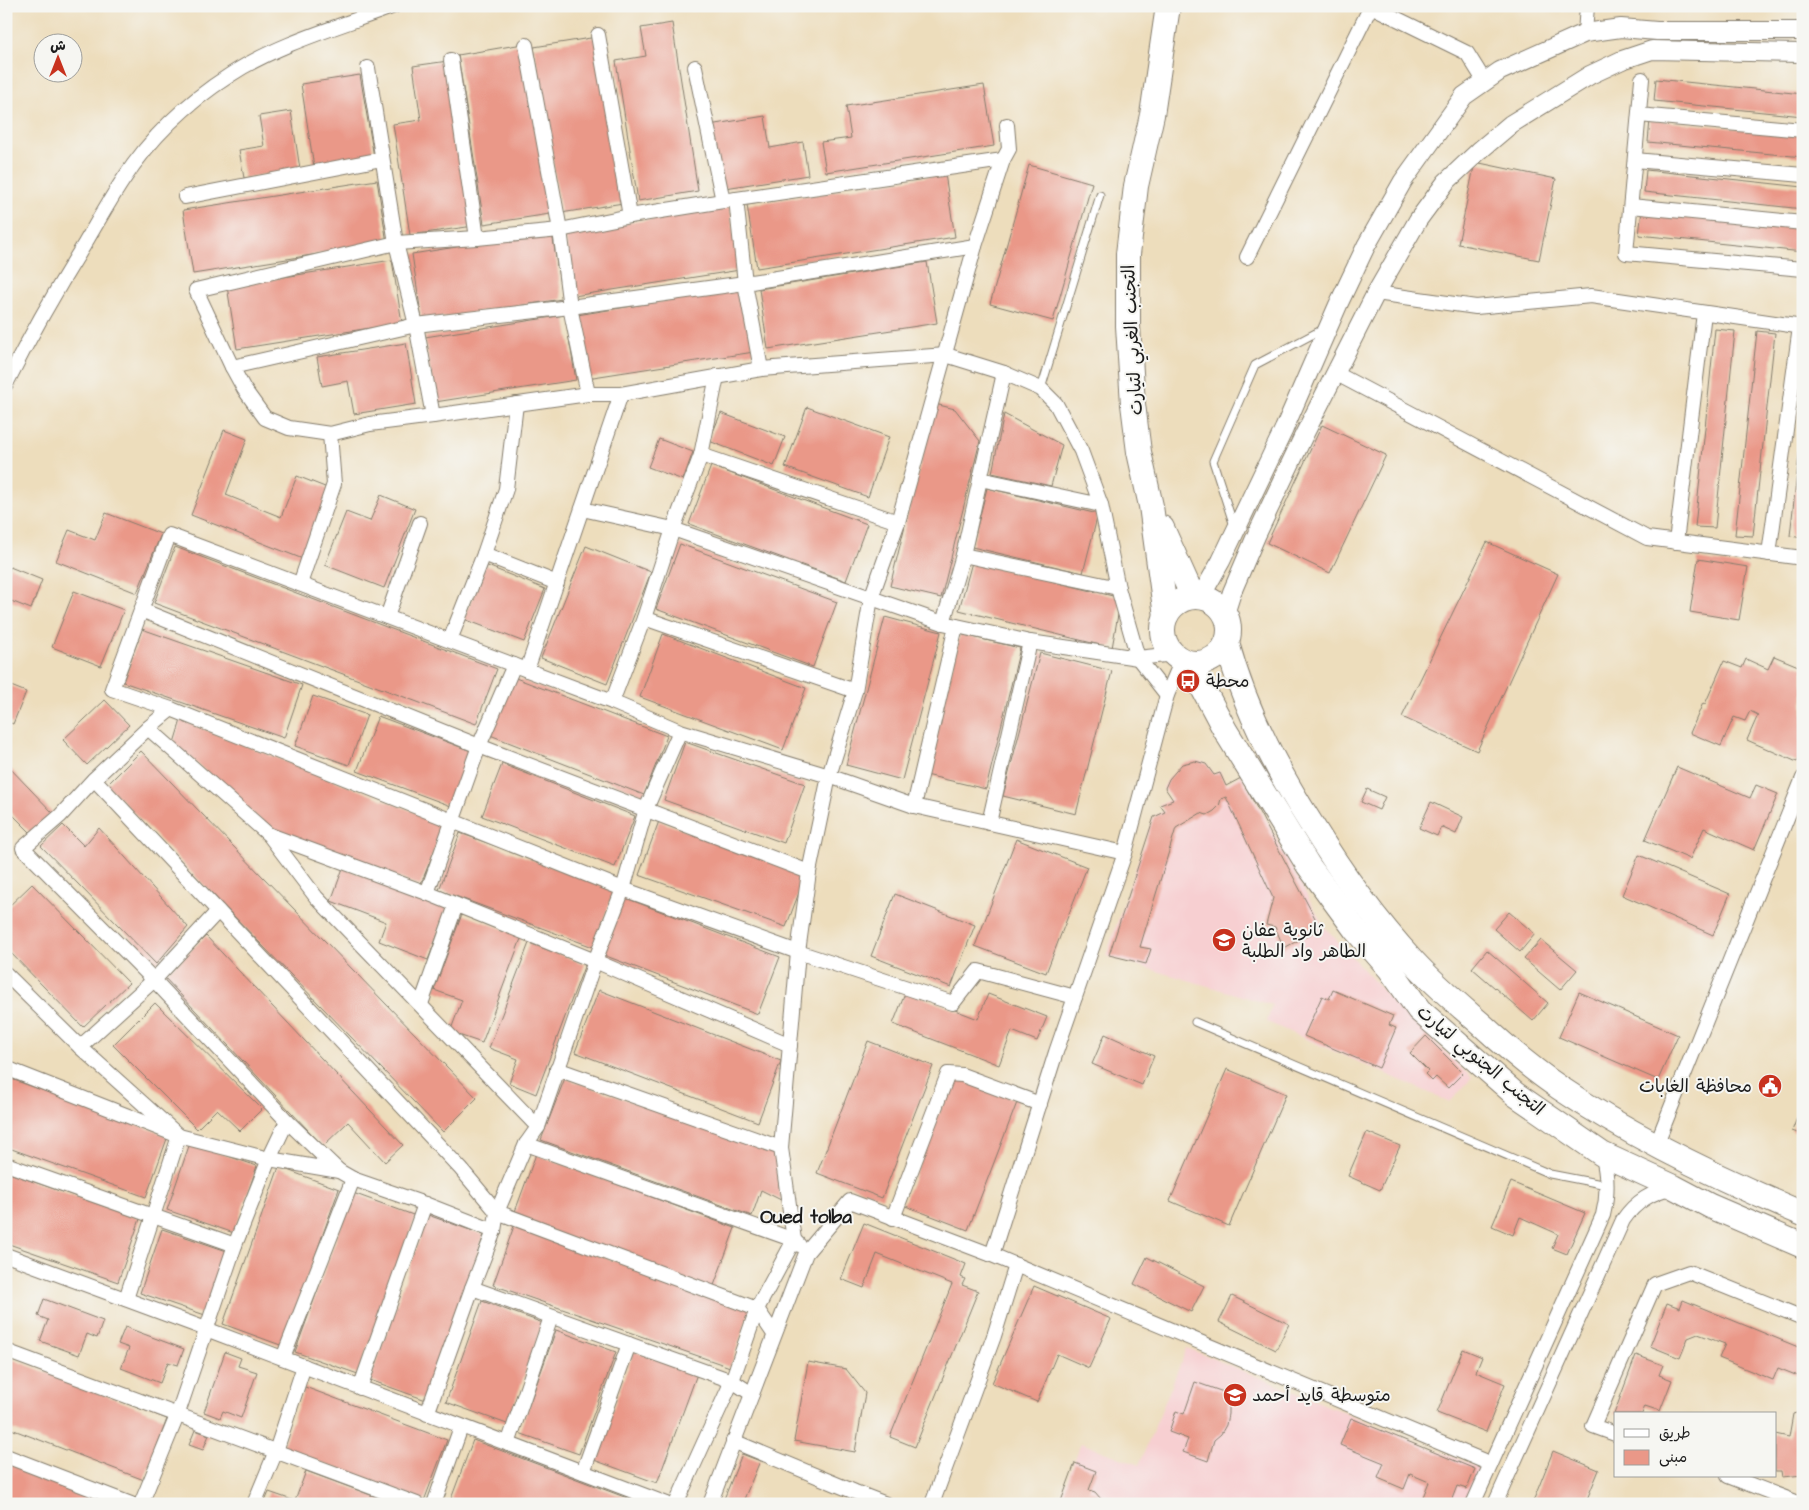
<svg xmlns="http://www.w3.org/2000/svg" width="1809" height="1510" font-family="'Architects Daughter','Playpen Sans Arabic',sans-serif">
<style>
.built{fill:#f7cfd1}
.building{fill:#ea9888}
.lines{fill:none;stroke-linecap:round;stroke-linejoin:round}
.service-casing{stroke:#847c6c;stroke-width:9}
.minor-casing{stroke:#847c6c;stroke-width:16}
.tertiary-casing{stroke:#847c6c;stroke-width:20}
.trunk-casing{stroke:#847c6c;stroke-width:26}
.service{stroke:#fff;stroke-width:7}
.minor{stroke:#fff;stroke-width:14}
.tertiary{stroke:#fff;stroke-width:18}
.trunk{stroke:#fff;stroke-width:24}
.labels{text-anchor:middle;stroke-width:4;stroke-linejoin:round;paint-order:stroke}
.street-label{font-size:18px;fill:#1c1c1c;stroke:#f6f6f2}
.poi-label{font-size:18px;fill:#1c1c1c;stroke:#f6f6f2;text-anchor:start}
.neighbourhood-label{font-size:19px;font-weight:bold;fill:#1c1c1c;stroke:#f6f6f2}
</style>
<rect width="100%" height="100%" fill="#f6f6f2"/>
<filter id="ink" filterUnits="userSpaceOnUse"><feTurbulence type="fractalNoise" baseFrequency=".02" numOctaves="2"/><feDisplacementMap in="SourceGraphic" scale="10" xChannelSelector="R" yChannelSelector="G"/><feConvolveMatrix kernelMatrix="1 2 1 2 8 2 1 2 1" color-interpolation-filters="sRGB"/></filter>
<filter id="wash" filterUnits="userSpaceOnUse"><feTurbulence type="fractalNoise" baseFrequency=".0096" numOctaves="4" result="noise"/><feDisplacementMap in="SourceGraphic" scale="20" xChannelSelector="R" yChannelSelector="G"/><feGaussianBlur stdDeviation="1.12" result="paint"/><feColorMatrix in="noise" values="0 0 0 0 0 0 0 0 0 0 0 0 0 0 0 0 0 1.4 0 .05"/><feComposite in="paint" operator="in"/></filter>
<g filter="url(#wash)">
<rect width="100%" height="100%" fill="#edddbc"/>
<g class="built">
<polygon points="1195,760 1206,763 1214,774 1220,771 1226,784 1242,775 1323,925 1386,994 1472,1078 1450,1102 1267,1022 1272,1005 1106,956 1153,817 1164,811 1159,804 1171,799 1163,788 1168,779 1182,764"/>
<polygon points="1187,1348 1480,1468 1465,1504 1058,1504 1081,1443 1139,1465"/>
</g>
<g id="blocks">
<g class="building">
<polygon points="672,23 698,191 638,201 616,61 646,56 641,28"/>
<polygon points="597,37 623,203 561,213 534,47"/>
<polygon points="523,44 550,214 484,224 458,55"/>
<polygon points="448,61 474,226 410,235 393,124 421,120 413,66"/>
<polygon points="360,75 374,157 314,167 301,84"/>
<polygon points="1656,79 1803,94 1803,116 1654,101"/>
<polygon points="984,85 994,146 826,172 821,142 851,138 846,106"/>
<polygon points="291,111 300,169 244,178 239,150 264,146 259,116"/>
<polygon points="765,116 770,148 803,142 808,175 719,189 709,125"/>
<polygon points="1650,120 1803,135 1803,157 1648,142"/>
<polygon points="1475,162 1556,179 1539,260 1458,244"/>
<polygon points="1029,165 1092,183 1053,321 990,304"/>
<polygon points="1646,170 1803,187 1803,209 1644,192"/>
<polygon points="945,174 955,237 757,268 747,205"/>
<polygon points="377,180 387,243 193,274 183,210"/>
<polygon points="730,207 740,270 574,296 565,233"/>
<polygon points="1642,210 1803,227 1803,252 1639,235"/>
<polygon points="552,232 562,299 422,321 412,254"/>
<polygon points="392,260 402,323 237,349 227,286"/>
<polygon points="927,262 937,323 768,349 759,289"/>
<polygon points="744,288 754,352 587,378 577,315"/>
<polygon points="565,315 576,380 435,402 425,337"/>
<polygon points="1715,329 1735,331 1715,528 1695,527"/>
<polygon points="1757,331 1775,333 1753,536 1735,535"/>
<polygon points="406,343 416,404 354,414 348,381 322,386 317,357"/>
<polygon points="935,404 955,409 980,441 941,598 890,586"/>
<polygon points="807,407 889,437 868,497 785,467"/>
<polygon points="721,413 785,437 774,466 709,441"/>
<polygon points="1004,414 1062,445 1051,486 992,473"/>
<polygon points="1322,425 1386,455 1330,573 1267,543"/>
<polygon points="224,430 247,439 226,495 281,517 297,476 330,489 303,559 191,515"/>
<polygon points="1801,437 1803,437 1803,538 1790,536"/>
<polygon points="659,439 693,452 683,480 648,467"/>
<polygon points="711,466 867,524 846,581 689,524"/>
<polygon points="987,488 1098,514 1083,573 972,547"/>
<polygon points="381,495 415,509 384,588 325,565 346,512 370,521"/>
<polygon points="106,513 161,534 137,593 56,561 69,530 95,540"/>
<polygon points="1487,542 1558,574 1477,751 1402,717"/>
<polygon points="680,544 837,602 813,667 656,609"/>
<polygon points="586,546 651,572 607,684 541,658"/>
<polygon points="175,547 497,669 476,724 154,603"/>
<polygon points="1698,559 1748,567 1739,620 1690,612"/>
<polygon points="972,562 1121,598 1112,648 959,610"/>
<polygon points="485,565 545,589 524,642 464,619"/>
<polygon points="10,567 42,580 31,609 6,599 6,577"/>
<polygon points="74,591 124,610 101,666 52,647"/>
<polygon points="885,617 941,632 902,780 846,765"/>
<polygon points="142,629 302,685 284,738 123,682"/>
<polygon points="663,634 806,688 783,750 640,697"/>
<polygon points="960,634 1020,648 986,789 926,775"/>
<polygon points="1040,653 1112,671 1076,814 1003,796"/>
<polygon points="1774,656 1803,668 1803,750 1797,762 1747,740 1758,715 1750,711 1745,721 1734,717 1721,746 1690,733 1703,703 1705,704 1724,661 1742,668 1746,659 1768,669"/>
<polygon points="513,677 667,736 644,795 490,735"/>
<polygon points="6,684 26,692 13,724 6,721"/>
<polygon points="313,696 367,715 349,765 295,746"/>
<polygon points="105,700 129,725 87,765 63,740"/>
<polygon points="378,716 471,751 451,806 357,771"/>
<polygon points="181,720 445,824 420,886 270,829 174,743"/>
<polygon points="685,742 805,784 784,843 664,800"/>
<polygon points="141,751 477,1098 443,1132 107,785"/>
<polygon points="1195,761 1206,764 1214,775 1220,773 1226,786 1241,778 1315,918 1312,933 1284,948 1275,927 1266,925 1273,898 1226,797 1221,799 1219,806 1214,811 1207,815 1201,813 1176,828 1140,947 1151,949 1146,964 1109,955 1154,817 1165,812 1160,805 1173,800 1165,788 1169,779 1182,764"/>
<polygon points="502,764 635,816 615,867 482,816"/>
<polygon points="7,765 53,813 31,833 6,808"/>
<polygon points="1677,767 1750,798 1756,785 1778,794 1754,850 1704,828 1690,859 1645,840"/>
<polygon points="1367,789 1385,797 1379,810 1361,802"/>
<polygon points="1431,802 1463,817 1456,834 1441,827 1437,836 1419,828"/>
<polygon points="659,821 806,874 786,927 639,875"/>
<polygon points="63,825 84,846 99,828 188,927 156,964 41,846"/>
<polygon points="460,833 615,890 593,947 439,890"/>
<polygon points="1016,839 1087,867 1046,973 975,946"/>
<polygon points="1639,855 1730,894 1713,935 1622,895"/>
<polygon points="343,868 448,907 428,960 379,941 386,922 331,901"/>
<polygon points="32,884 129,983 83,1027 6,948 6,909"/>
<polygon points="895,894 975,925 951,987 871,956"/>
<polygon points="623,897 780,957 758,1014 601,954"/>
<polygon points="1509,912 1535,934 1520,952 1494,929"/>
<polygon points="462,914 522,936 482,1043 450,1032 462,1000 434,990"/>
<polygon points="206,936 403,1145 385,1162 348,1122 323,1146 163,976"/>
<polygon points="1541,940 1577,970 1560,990 1524,959"/>
<polygon points="529,943 585,964 536,1094 509,1083 518,1059 489,1048"/>
<polygon points="1487,950 1548,1003 1533,1021 1472,968"/>
<polygon points="599,990 781,1061 758,1122 575,1052"/>
<polygon points="1333,990 1393,1016 1389,1025 1396,1028 1379,1068 1304,1036 1322,996 1329,999"/>
<polygon points="906,991 978,1019 988,994 1047,1017 1037,1041 1012,1031 999,1065 893,1024"/>
<polygon points="1579,992 1678,1035 1658,1080 1559,1037"/>
<polygon points="155,1003 262,1109 240,1131 217,1109 197,1129 113,1045"/>
<polygon points="1105,1034 1154,1056 1142,1085 1092,1064"/>
<polygon points="1426,1036 1463,1073 1448,1088 1436,1077 1432,1081 1425,1074 1428,1071 1410,1053"/>
<polygon points="868,1041 933,1066 882,1198 817,1173"/>
<polygon points="1227,1069 1286,1094 1229,1226 1170,1201"/>
<polygon points="954,1075 1018,1100 968,1230 903,1205"/>
<polygon points="6,1077 168,1136 146,1197 6,1147"/>
<polygon points="565,1078 775,1152 781,1200 761,1190 752,1216 541,1140"/>
<polygon points="1800,1110 1803,1111 1803,1135 1792,1131"/>
<polygon points="1367,1132 1400,1146 1380,1190 1348,1176"/>
<polygon points="190,1143 257,1166 234,1233 167,1210"/>
<polygon points="536,1154 735,1228 712,1291 513,1217"/>
<polygon points="279,1167 339,1189 283,1346 223,1324"/>
<polygon points="6,1172 140,1219 118,1282 6,1243"/>
<polygon points="1511,1182 1585,1213 1567,1254 1552,1248 1558,1234 1520,1217 1513,1235 1492,1226"/>
<polygon points="353,1193 416,1216 358,1374 295,1352"/>
<polygon points="428,1215 484,1235 426,1400 370,1380"/>
<polygon points="864,1223 966,1264 961,1277 965,1279 962,1285 978,1291 915,1447 890,1437 952,1284 877,1254 864,1288 841,1279"/>
<polygon points="514,1226 751,1308 730,1367 493,1285"/>
<polygon points="162,1229 227,1251 205,1315 140,1293"/>
<polygon points="1147,1257 1204,1286 1191,1312 1134,1284"/>
<polygon points="1034,1286 1111,1319 1089,1368 1057,1354 1037,1402 992,1383"/>
<polygon points="1232,1296 1289,1324 1276,1350 1219,1322"/>
<polygon points="44,1299 103,1321 97,1338 87,1334 79,1355 40,1341 48,1320 38,1316"/>
<polygon points="1683,1300 1803,1349 1803,1378 1778,1368 1773,1380 1719,1358 1725,1344 1698,1334 1688,1338 1680,1358 1650,1346 1667,1303 1680,1308"/>
<polygon points="482,1301 543,1323 507,1424 446,1402"/>
<polygon points="125,1327 184,1349 178,1365 168,1362 160,1383 121,1368 129,1348 118,1344"/>
<polygon points="556,1330 616,1352 579,1454 519,1433"/>
<polygon points="1463,1349 1482,1357 1476,1372 1505,1384 1486,1432 1437,1413"/>
<polygon points="634,1351 697,1374 657,1483 594,1460"/>
<polygon points="225,1352 241,1358 238,1366 257,1372 241,1418 223,1411 220,1418 204,1412"/>
<polygon points="1636,1355 1663,1365 1659,1375 1672,1380 1660,1411 1645,1406 1642,1414 1614,1414"/>
<polygon points="6,1357 167,1419 144,1480 6,1427"/>
<polygon points="808,1362 846,1369 865,1393 855,1452 794,1441"/>
<polygon points="1195,1382 1232,1395 1228,1403 1228,1414 1226,1425 1221,1434 1214,1440 1208,1461 1183,1452 1188,1439 1169,1432 1176,1411 1184,1414"/>
<polygon points="305,1387 447,1440 424,1501 282,1448"/>
<polygon points="1803,1411 1803,1467 1800,1468 1803,1475 1782,1477 1781,1471 1775,1471 1775,1434 1789,1437 1793,1414"/>
<polygon points="1351,1418 1475,1469 1467,1489 1457,1486 1450,1504 1420,1504 1429,1482 1410,1474 1404,1489 1378,1478 1384,1463 1340,1445"/>
<polygon points="195,1430 209,1435 203,1450 189,1445"/>
<polygon points="473,1440 643,1504 463,1504 451,1499"/>
<polygon points="1553,1451 1599,1470 1585,1504 1532,1504"/>
<polygon points="742,1454 760,1461 742,1504 722,1504"/>
<polygon points="6,1462 115,1504 6,1504"/>
<polygon points="1075,1463 1096,1471 1089,1490 1095,1492 1101,1499 1102,1504 1060,1504"/>
<polygon points="306,1471 395,1504 264,1504 269,1492 295,1501"/>
</g>
</g>
</g>
<g filter="url(#ink)">
<use href="#blocks" fill-opacity="0" stroke="#847c6c" stroke-width="1"/>
<g class="lines">
<g class="service-casing">
<g id="service">
<polyline points="1041,389 1100,195"/>
<polyline points="1234,526 1213,461 1255,365 1325,328"/>
<polyline points="1195,1022 1550,1174 1607,1185"/>
</g>
</g>
<g class="minor-casing">
<g id="minor">
<polyline points="1371,6 1467,53 1485,82"/>
<polyline points="1585,33 1587,6"/>
<polyline points="598,35 630,216"/>
<polyline points="526,45 560,230 570,307 588,394"/>
<polyline points="451,60 477,238"/>
<polyline points="695,67 723,201"/>
<polyline points="368,68 396,243 416,325 433,416 588,394 621,394 761,369 946,355 1004,373 1041,389 1056,404 1081,451 1101,505 1118,588 1138,658 1167,695"/>
<polyline points="1642,79 1626,253 1803,269"/>
<polyline points="1639,115 1803,130"/>
<polyline points="1635,160 1803,175"/>
<polyline points="185,197 382,159"/>
<polyline points="736,199 745,283 761,369"/>
<polyline points="1631,206 1803,223"/>
<polyline points="1247,257 1371,6"/>
<polyline points="1376,293 1476,307 1591,296 1803,327"/>
<polyline points="232,367 416,325 570,307 745,283 975,246"/>
<polyline points="1335,373 1647,538 1803,558"/>
<path d="M 6,384 C 30,336 56,290 84,245 C 97,223 109,201 123,180 C 150,138 188,102 230,75 C 277,44 341,26 394,6"/>
<polyline points="516,404 506,489 484,554 557,583"/>
<polyline points="433,416 370,424 330,434 289,428 265,418 244,389 232,367 196,290 396,243 477,238 560,230 630,216 723,201 1003,160"/>
<polyline points="701,455 898,522"/>
<polyline points="980,479 1101,505"/>
<polyline points="582,509 673,529 943,623 1030,642 1138,658 1174,654"/>
<polyline points="1676,542 1704,313"/>
<polyline points="1769,554 1800,327"/>
<polyline points="963,555 1118,588"/>
<polyline points="300,584 334,484 330,434"/>
<polyline points="141,610 479,746 809,872"/>
<polyline points="387,617 420,523"/>
<polyline points="644,618 855,691"/>
<polyline points="943,623 963,555 1004,373"/>
<polyline points="450,640 484,554"/>
<polyline points="527,670 621,394"/>
<polyline points="612,702 644,618 673,529 701,455 717,376"/>
<polyline points="171,709 623,889 798,952 953,1003 978,971 1075,997"/>
<polyline points="148,728 94,779 60,816 23,848 154,980 287,1121 339,1171"/>
<polyline points="94,779 461,1169 497,1212 757,1309 774,1334"/>
<polyline points="914,806 956,626"/>
<polyline points="989,823 1030,642"/>
<polyline points="270,835 427,893 595,961 790,1045"/>
<polyline points="427,893 479,746 514,665"/>
<polyline points="6,974 80,1047 179,1136 126,1299"/>
<polyline points="421,1004 456,905"/>
<polyline points="80,1047 154,980 218,911"/>
<polyline points="6,1068 179,1136 269,1159 339,1171 353,1179 425,1204 494,1231"/>
<polyline points="557,1069 781,1148"/>
<polyline points="538,1127 316,897 269,835 148,728 171,709 112,689 169,535 612,702 680,731 829,776 914,806 1125,853"/>
<polyline points="526,1144 794,1240 799,1245"/>
<polyline points="1656,1145 1803,778"/>
<polyline points="6,1164 235,1245"/>
<polyline points="893,1218 948,1074 962,1075 1040,1104"/>
<polyline points="6,1255 206,1329 667,1504"/>
<polyline points="992,1255 1491,1464"/>
<polyline points="472,1288 732,1381 752,1394"/>
<polyline points="6,1351 417,1504"/>
<polyline points="283,1358 353,1179"/>
<polyline points="360,1388 425,1204"/>
<polyline points="427,1414 472,1288 494,1231 497,1212 526,1144 538,1127 595,961 623,889 646,809 680,731"/>
<polyline points="1615,1434 1593,1426 1655,1284 1689,1272 1803,1318"/>
<polyline points="733,1441 855,1492 886,1504"/>
<polyline points="508,1444 551,1317"/>
<polyline points="6,1456 131,1504"/>
<polyline points="583,1472 629,1344"/>
<polyline points="1728,1476 1801,1504"/>
<polyline points="141,1504 177,1416 235,1245 269,1159 287,1121"/>
<polyline points="254,1504 276,1451 304,1366"/>
<polyline points="434,1504 461,1427"/>
<polyline points="676,1504 732,1381 757,1309 794,1240 781,1148 798,952 809,872 829,776 855,691 871,598 898,522 975,246 1003,160 1009,149 1007,125"/>
<polyline points="710,1504 806,1253 850,1201 992,1255 1056,1052 1125,853 1167,695 1182,660"/>
<polyline points="932,1504 994,1336 1016,1265"/>
<path d="M 1473,1504 L 1603,1215 C 1608,1195 1608,1175 1602,1154"/>
<path d="M 1495,1504 L 1623,1220 C 1636,1201 1652,1192 1674,1187"/>
</g>
</g>
<g class="tertiary-casing">
<g id="tertiary">
<polyline points="1200,598 1221,561 1284,429 1338,305 1366,246 1403,181 1464,96 1500,71 1585,33 1621,28 1657,31 1803,31"/>
<polyline points="1225,614 1232,592 1256,536 1304,435 1376,293 1418,220 1446,182 1479,151 1511,124 1590,75 1622,60 1652,50 1803,53"/>
</g>
</g>
<g class="trunk-casing">
<g id="trunk">
<polyline points="1162,528 1193,597"/>
<circle cx="1196" cy="630" r="33"/>
<polyline points="1166,616 1151,506 1139,452 1133,404 1128,326 1128,254 1136,186 1152,115 1168,6"/>
<path d="M 1227,643 C 1244,707 1275,767 1310,822 C 1340,871 1374,919 1413,961 C 1434,984 1458,1004 1481,1024 C 1506,1047 1532,1069 1560,1088 C 1634,1138 1720,1179 1803,1214"/>
<polyline points="1192,663 1197,677 1225,730 1308,865 1355,929 1390,969 1419,1010 1515,1094 1602,1154 1674,1187 1710,1206 1803,1246"/>
</g>
</g>
<use href="#service" class="service"/>
<use href="#minor" class="minor"/>
<use href="#tertiary" class="tertiary"/>
<use href="#trunk" class="trunk"/>
</g>
</g>
<defs>
<g id="bus-disc" transform="scale(1.25)"><circle r="9.5" fill="#c8321e" stroke="#f6f6f2"/><path d="M-5-6H5V4H4V6H2V4H-2V6H-4V4H-5ZM-3.5-4V0h7V-4ZM-3.5 1.2v1.5H-2V1.2ZM2 1.2v1.5H3.5V1.2Z" fill="#fff"/></g>
<g id="school-disc" transform="scale(1.25)"><circle r="9.5" fill="#c8321e" stroke="#f6f6f2"/><path d="M0-5L7-2L0 1L-7-2ZM-4 1L0 2.5L4 1V4Q0 6-4 4Z" fill="#fff"/></g>
<g id="civic-disc" transform="scale(1.25)"><circle r="9.5" fill="#c8321e" stroke="#f6f6f2"/><path d="M-.6-6.5H3V-4.5H.6V-3L4-1V1h2V6H-6V1h2V-1L-.6-3ZM-1.2 2.5V6h2.4V2.5Z" fill="#fff"/></g>
</defs>
<g fill-rule="evenodd">
<use href="#bus-disc" x="1188" y="681"/>
<use href="#school-disc" x="1224" y="940"/>
<use href="#civic-disc" x="1770" y="1086"/>
<use href="#school-disc" x="1235" y="1395"/>
</g>
<g class="labels">
<g class="street-label">
<text transform="translate(1132 340) rotate(-93)" y="6">التجنب الغربي لتيارت</text>
<text transform="translate(1481 1060) rotate(40)" y="6">التجنب الجنوبي لتيارت</text>
</g>
<g class="poi-label">
<text x="1206" y="687">محطة</text>
<text x="1242" y="936">ثانوية عفان<tspan x="1242" dy="21">الطاهر واد الطلبة</tspan></text>
<text x="1752" y="1092" text-anchor="end">محافظة الغابات</text>
<text x="1252" y="1401">متوسطة قايد أحمد</text>
</g>
<g class="neighbourhood-label">
<text x="806" y="1223">Oued tolba</text>
</g>
</g>
<rect width="1809" height="1510" fill="none" stroke="#f6f6f2" stroke-width="25"/>
<rect x="1614" y="1412" width="162" height="65" fill="#f6f6f2" stroke="#9f9f9c"/>
<rect x="1624" y="1429" width="25" height="8" fill="#ffffff" stroke="#9f9f9c"/>
<text x="1659" y="1438" font-size="15" fill="#1c1c1c">طريق</text>
<rect x="1624" y="1450" width="25" height="15" fill="#ea9888" stroke="#9f9f9c"/>
<text x="1659" y="1462" font-size="15" fill="#1c1c1c">مبنى</text>
<g transform="translate(58 58)"><circle r="24" fill="#f6f6f2" stroke="#9f9f9c"/>
<path d="M0-4L9 19L0 12L-9 19Z" fill="#c8321e"/>
<text y="-8" font-size="14" font-weight="bold" text-anchor="middle" fill="#1c1c1c">ش</text>
</g>
</svg>
